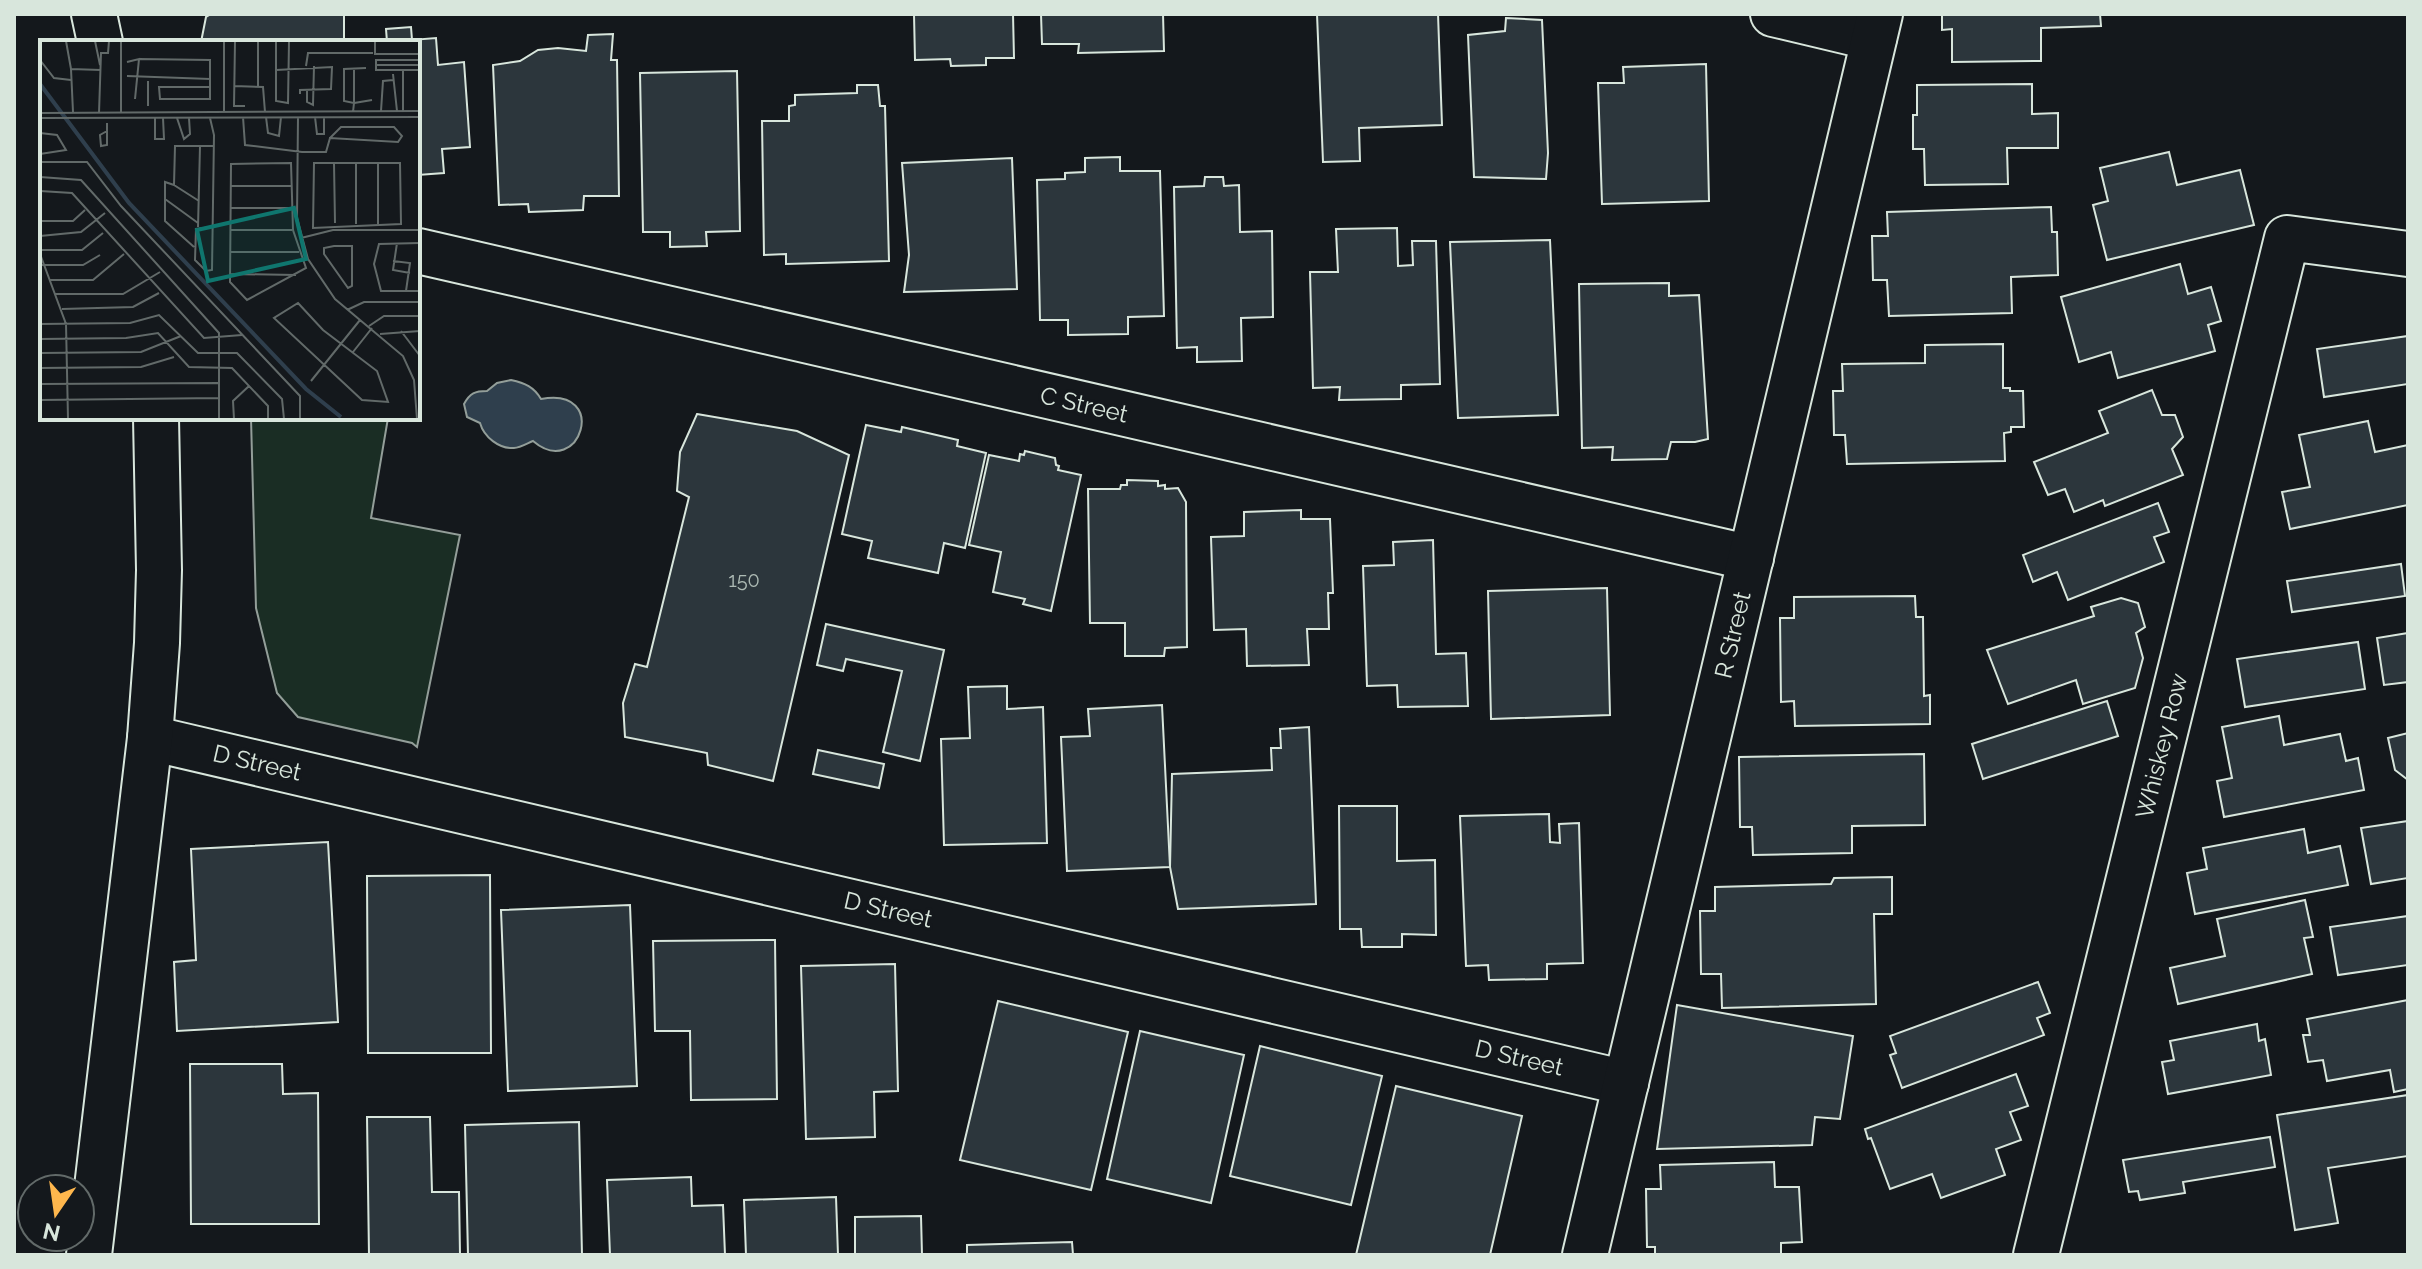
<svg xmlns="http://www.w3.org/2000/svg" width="2422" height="1269" font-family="Raleway,sans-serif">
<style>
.green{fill:#1a2d24;stroke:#939e99;stroke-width:2}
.water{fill:#2f3f4d;stroke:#939e99;stroke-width:2}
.building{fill:#2c363c;stroke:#d8e6dc;stroke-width:2}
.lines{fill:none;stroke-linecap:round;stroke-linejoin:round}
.minor-casing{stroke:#d8e6dc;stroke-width:48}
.minor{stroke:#14181c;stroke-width:44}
.labels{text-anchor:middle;stroke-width:6;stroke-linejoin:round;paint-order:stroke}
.number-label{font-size:20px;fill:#adbab4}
.street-label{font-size:24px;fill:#d8e6dc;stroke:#14181c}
.inset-river{fill:none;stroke:#2f3f4d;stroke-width:4}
.inset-road{fill:none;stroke:#626a69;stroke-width:2}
.view{fill:#0f766e;fill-opacity:0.15;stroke:#0f766e;stroke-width:4}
.inset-edge{fill:none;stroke:#d8e6dc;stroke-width:4}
</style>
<rect width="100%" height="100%" fill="#14181c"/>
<polygon class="green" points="251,418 388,418 371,518 460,535 417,747 412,743 298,717 277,693 256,608"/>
<path class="water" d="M 511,380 C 525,383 534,387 541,399 C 610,386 580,481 533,441 C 528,443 520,448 514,448 C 499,449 484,437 480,423 L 467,417 L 464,404 C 470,393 475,391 487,391 L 497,383 Z"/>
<g class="building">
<polygon points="211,14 344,14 344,42 201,42 206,17"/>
<polygon points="914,14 1013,14 1014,58 986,58 986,65 951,66 950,59 915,60"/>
<polygon points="1041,14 1163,14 1164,51 1078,53 1079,44 1042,44"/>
<polygon points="1317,14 1438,14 1442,125 1359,128 1360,161 1323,162"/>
<polygon points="1942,14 2100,14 2101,26 2041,28 2041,61 1952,62 1952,29 1942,30"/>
<polygon points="1506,18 1542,20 1548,153 1546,179 1474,177 1468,35 1505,31"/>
<polygon points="411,27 412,40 436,38 438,65 464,62 470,147 442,149 444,173 418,175 418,42 384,42 387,42 386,29"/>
<polygon points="613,34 611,60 617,60 619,196 584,196 583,210 529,212 528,204 499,205 493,65 520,61 538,50 558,48 586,51 588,35"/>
<polygon points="1706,64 1709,201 1602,204 1598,83 1624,83 1623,67"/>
<polygon points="737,71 740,231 706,232 707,246 670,247 670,232 643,232 640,73"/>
<polygon points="2032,84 2032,114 2058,113 2058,148 2007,148 2008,184 1925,185 1924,149 1913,149 1913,115 1917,115 1917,85"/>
<polygon points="857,85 878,85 880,106 885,106 889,261 786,264 786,254 764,255 762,121 789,121 789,106 795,105 795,95 857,93"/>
<polygon points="2169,152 2177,185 2240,170 2254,225 2107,260 2093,205 2108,201 2100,168"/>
<polygon points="1120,157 1120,171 1160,171 1164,316 1128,317 1128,334 1068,335 1068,320 1040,320 1037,180 1065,179 1065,173 1085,172 1085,158"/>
<polygon points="1012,158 1017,289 904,292 909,255 902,163"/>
<polygon points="1205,177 1223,177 1224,186 1239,185 1240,232 1272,231 1273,317 1241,318 1242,361 1197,362 1197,347 1177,348 1174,187 1204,186"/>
<polygon points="2051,207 2052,232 2057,232 2058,275 2011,277 2012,313 1889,316 1887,280 1873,280 1872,236 1888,236 1887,212"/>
<polygon points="1397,228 1398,266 1413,265 1412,241 1436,241 1440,384 1401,385 1401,399 1339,400 1340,387 1313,388 1310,272 1338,272 1336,229"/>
<polygon points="1550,240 1558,415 1458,418 1450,242"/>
<polygon points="2180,264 2188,294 2211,287 2221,321 2208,325 2215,351 2118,378 2111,352 2079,362 2061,297"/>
<polygon points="1669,283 1669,296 1699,295 1708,439 1695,442 1671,442 1667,459 1612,460 1613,447 1582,448 1579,284"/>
<polygon points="2408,336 2408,384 2324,397 2317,349"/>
<polygon points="2003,344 2003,388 2010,388 2010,391 2023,391 2024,427 2011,427 2011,432 2004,433 2005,461 1847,464 1845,435 1834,435 1833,391 1843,391 1842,364 1925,363 1925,345"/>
<polygon points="2152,390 2162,415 2175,415 2183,437 2172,449 2183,475 2105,506 2103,500 2074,512 2065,489 2048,495 2034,462 2108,433 2099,411"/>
<polygon points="697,414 797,431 849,455 773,781 708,765 707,753 625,737 623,703 635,664 647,667 689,497 677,491 680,452"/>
<polygon points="2368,421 2375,452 2408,445 2408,505 2290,529 2282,492 2310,487 2299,435"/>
<polygon points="866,425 901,432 902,427 958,440 957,446 986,453 965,548 944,543 938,573 868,558 872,541 842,534"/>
<polygon points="1025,451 1055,458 1056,465 1059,466 1058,470 1081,475 1051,611 1023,604 1025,599 993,592 1001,552 969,545 989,455 1019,461 1020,454 1024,455"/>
<polygon points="1127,480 1158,481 1158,486 1165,485 1165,489 1178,488 1186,502 1187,647 1165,648 1164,656 1125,656 1125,623 1090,623 1088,489 1120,489 1121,485 1127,485"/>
<polygon points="2158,503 2169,532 2154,537 2164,562 2068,600 2057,572 2033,582 2023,555"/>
<polygon points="1301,510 1301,519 1330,519 1333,593 1328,593 1329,629 1307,629 1309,665 1247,666 1246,629 1214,630 1211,537 1244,536 1244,512"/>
<polygon points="1433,540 1436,654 1466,653 1468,706 1398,707 1397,685 1367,686 1363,566 1394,565 1393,542"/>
<polygon points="2401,564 2405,596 2292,612 2287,581"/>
<polygon points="1607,588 1610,715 1491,719 1488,591"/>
<polygon points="1915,596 1916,617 1923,617 1924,696 1930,695 1930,724 1795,726 1794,701 1781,702 1780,618 1794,618 1794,597"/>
<polygon points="2121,598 2138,603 2145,627 2136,633 2143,658 2135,688 2083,704 2076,680 2008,704 1987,650 2094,616 2091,607"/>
<polygon points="826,624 944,650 920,761 883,752 902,671 846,659 843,671 817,665"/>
<polygon points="2408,633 2408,682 2384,685 2377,638"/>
<polygon points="2358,642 2365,689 2245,707 2237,659"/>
<polygon points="1007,686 1007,709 1043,707 1047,843 944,845 941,739 970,738 968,687"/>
<polygon points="2107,701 2118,736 1983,779 1972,744"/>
<polygon points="1162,705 1170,867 1067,871 1061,737 1090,736 1088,709"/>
<polygon points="2279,716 2284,745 2340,734 2346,761 2358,758 2364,790 2224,817 2217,781 2232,778 2222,727"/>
<polygon points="1309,727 1316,904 1178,909 1170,867 1172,774 1272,770 1271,748 1281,748 1280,729"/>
<polygon points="2408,733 2408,780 2395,770 2388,738"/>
<polygon points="818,750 884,764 879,788 813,774"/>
<polygon points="1924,754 1925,825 1852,826 1852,853 1753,855 1752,827 1740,827 1739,757"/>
<polygon points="1339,806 1397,806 1397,861 1435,860 1436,935 1402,934 1402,947 1362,947 1361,929 1340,929"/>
<polygon points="1549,814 1550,842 1560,843 1559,824 1579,823 1583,963 1547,964 1547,979 1489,980 1488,965 1466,966 1460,816"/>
<polygon points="2408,821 2408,878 2371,884 2361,828"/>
<polygon points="2304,829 2308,853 2340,846 2348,885 2195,914 2187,873 2207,869 2203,848"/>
<polygon points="328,842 338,1022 177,1031 174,962 196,960 191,849"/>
<polygon points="490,875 491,1053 368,1053 367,876"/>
<polygon points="1892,877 1892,914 1874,914 1876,1004 1722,1008 1721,974 1701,974 1700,911 1715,911 1715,887 1831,884 1834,878"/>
<polygon points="2305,900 2313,937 2304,938 2312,974 2178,1004 2170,968 2225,956 2217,919"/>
<polygon points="630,905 637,1086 508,1091 501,910"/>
<polygon points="2408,916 2408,965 2338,975 2330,927"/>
<polygon points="775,940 777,1099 691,1100 690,1031 655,1031 653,941"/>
<polygon points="895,964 898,1091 874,1092 875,1137 806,1139 801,966"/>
<polygon points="2038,982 2050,1013 2037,1018 2044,1035 1902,1088 1890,1055 1896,1053 1890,1036"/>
<polygon points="2408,1000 2408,1089 2394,1092 2390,1070 2327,1081 2323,1060 2308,1062 2303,1035 2310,1035 2307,1019"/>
<polygon points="998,1001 1128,1032 1091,1190 960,1160"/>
<polygon points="1677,1005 1853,1036 1840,1119 1815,1117 1812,1145 1657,1149"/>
<polygon points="2257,1024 2259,1041 2265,1039 2271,1075 2168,1094 2162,1062 2174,1060 2170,1041"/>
<polygon points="1140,1031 1244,1055 1211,1203 1107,1179"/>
<polygon points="1260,1046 1382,1076 1351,1205 1230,1176"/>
<polygon points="190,1064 282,1064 283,1094 318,1093 319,1224 191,1224"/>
<polygon points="2016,1074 2028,1106 2010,1112 2021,1140 1996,1149 2005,1175 1941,1198 1932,1174 1890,1189 1871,1138 1868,1139 1865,1129"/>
<polygon points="1396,1086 1522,1116 1490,1255 1356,1255"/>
<polygon points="2408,1095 2408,1156 2328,1168 2338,1223 2295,1230 2277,1115"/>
<polygon points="367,1117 430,1117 432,1192 459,1192 460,1255 369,1255"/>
<polygon points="579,1122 582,1255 468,1255 465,1125"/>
<polygon points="2270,1137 2275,1167 2183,1182 2185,1193 2140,1200 2138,1191 2129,1192 2123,1160"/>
<polygon points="1774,1162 1775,1187 1799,1187 1802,1242 1781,1243 1781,1255 1655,1255 1655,1247 1647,1247 1646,1189 1661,1189 1660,1165"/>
<polygon points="691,1177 692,1206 723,1205 725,1255 610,1255 607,1180"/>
<polygon points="836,1197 838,1255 746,1255 744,1200"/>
<polygon points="921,1216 922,1255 855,1255 855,1217"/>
<polygon points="1072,1242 1073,1255 967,1255 967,1245"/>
</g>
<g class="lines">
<g class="minor-casing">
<g id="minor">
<polyline points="94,14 100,42"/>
<polyline points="1773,14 1874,38"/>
<polyline points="418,251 1751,558"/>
<polyline points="150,738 1626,1083"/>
<polyline points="89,1255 150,738 157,643 159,570 156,418"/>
<polyline points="1585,1255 1880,14"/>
<polyline points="2036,1255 2287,238 2408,254"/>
</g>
</g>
<use href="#minor" class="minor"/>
</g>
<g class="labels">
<g class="number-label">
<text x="744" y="587">150</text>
</g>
<g class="street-label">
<text transform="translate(1084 405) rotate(13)" y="8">C Street</text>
<text transform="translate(1733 635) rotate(-77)" y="8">R Street</text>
<text transform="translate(2162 746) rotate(-76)" y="8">Whiskey Row</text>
<text transform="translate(257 763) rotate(13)" y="8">D Street</text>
<text transform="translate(888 910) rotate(13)" y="8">D Street</text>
<text transform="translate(1519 1058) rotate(13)" y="8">D Street</text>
</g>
</g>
<g transform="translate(40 40)">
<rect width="380" height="380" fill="#14181c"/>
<path class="inset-river" d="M 0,44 L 89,163 L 266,349 L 301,377"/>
<path class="inset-road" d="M 26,1 L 31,29M 55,1 L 60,25M 195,1 L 194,66 L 205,66M 236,1 L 236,61 L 248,63 L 249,1M 335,1 L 335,14 L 380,14M 0,20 L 14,38 L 31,40M 380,20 L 336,20 L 336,30 L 380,30M 87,22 L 99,19 L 95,59M 336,25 L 380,25M 266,26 L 268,13 L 333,13M 314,29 L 314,63 L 332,60M 236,30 L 292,27 L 291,49 L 260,50 L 260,54M 363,30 L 363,71M 353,34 L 357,71M 87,36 L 170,39 L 170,20 L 99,19M 108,41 L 108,66M 194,46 L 223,47 L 225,72M 218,46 L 218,1M 170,47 L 170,59 L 120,59 L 119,47 L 170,47 L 170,39M 267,51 L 267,62 L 273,65 L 274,26M 341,71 L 343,41 L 353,40M 33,72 L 31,29 L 61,30M 184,72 L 184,1M 313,72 L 314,63 L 304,61 L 304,29 L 326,28M 0,73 L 380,71M 59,73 L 61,13 L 68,13 L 69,1M 81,73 L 81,1M 203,77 L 205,105 L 262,112 L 286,112 L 290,98 L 358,102 L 362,96 L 354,87 L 301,87 L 290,98M 226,77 L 228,93 L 239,96 L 241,77M 258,77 L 257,178 L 268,219 L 295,259 L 363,316 L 374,340 L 377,379M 275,77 L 277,94 L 284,94 L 284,77M 0,78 L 380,77M 115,78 L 115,99 L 124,99 L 123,78M 137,78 L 144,99 L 150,94 L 149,78M 170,78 L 174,95 L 172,230 L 166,231 L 155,220 L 156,189 L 172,187M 67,83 L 67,105 L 61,106 L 60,95 L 67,91M 0,93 L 17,95 L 26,110 L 0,114M 0,122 L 47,122 L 81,166 L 260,356 L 260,379M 251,123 L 253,190 L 266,228 L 207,260 L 190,242 L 191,124 ZM 274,123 L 360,123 L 361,184 L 273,188 ZM 294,123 L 295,183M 338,123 L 338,184M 0,137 L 41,140 L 179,293 L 179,379M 134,145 L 125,142 L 125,181 L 154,207M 191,146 L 251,146M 0,151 L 32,153 L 164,298 L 202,295M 125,159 L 158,183M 159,161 L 134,145 L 135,106 L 173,106M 190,168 L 250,168M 0,181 L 33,181 L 45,170M 316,184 L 316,123M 158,187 L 160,106M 190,190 L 252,190M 0,196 L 41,192 L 65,173M 261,198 L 293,190 L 380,190M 357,203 L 353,230 L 370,233M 380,203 L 339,204 L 334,224 L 341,251 L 380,251M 294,206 L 312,206 L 312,246 L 308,248 L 284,214 L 284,208 ZM 0,210 L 42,210 L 63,193M 190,212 L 259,212M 0,214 L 26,284 L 28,379M 353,221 L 370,223 L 366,251M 0,225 L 43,225 L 60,215M 190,234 L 256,235M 10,240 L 53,240 L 84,214M 15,254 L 83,254 L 120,232M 258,263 L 283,290 L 337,331 L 348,362 L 322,360 L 234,278 ZM 22,269 L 93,267 L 119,253M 307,270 L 324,262 L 380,262M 0,284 L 90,283 L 119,275 L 158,313 L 197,313 L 242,359 L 244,379M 329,286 L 344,276 L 380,276M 361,291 L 380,316M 340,294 L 380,291M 0,299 L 86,298 L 118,293 L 149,327 L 192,328 L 228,366 L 228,379M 313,312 L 332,288M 0,313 L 101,312 L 141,296M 0,328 L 101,327 L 134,317M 271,341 L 320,280M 0,344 L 178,343M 0,360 L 179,358M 194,379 L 193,361 L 209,346M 294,379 L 323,379"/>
<path class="view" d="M 254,168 L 266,219 L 168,241 L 157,190 Z"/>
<rect width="380" height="380" class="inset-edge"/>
</g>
<rect width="2422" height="1269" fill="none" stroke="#d8e6dc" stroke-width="32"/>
<g transform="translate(56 1213) rotate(193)"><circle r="38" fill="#14181c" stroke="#626a69" stroke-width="2"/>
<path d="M0-6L14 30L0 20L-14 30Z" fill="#ffb74d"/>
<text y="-12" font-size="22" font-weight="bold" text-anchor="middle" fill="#d8e6dc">N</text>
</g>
</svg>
